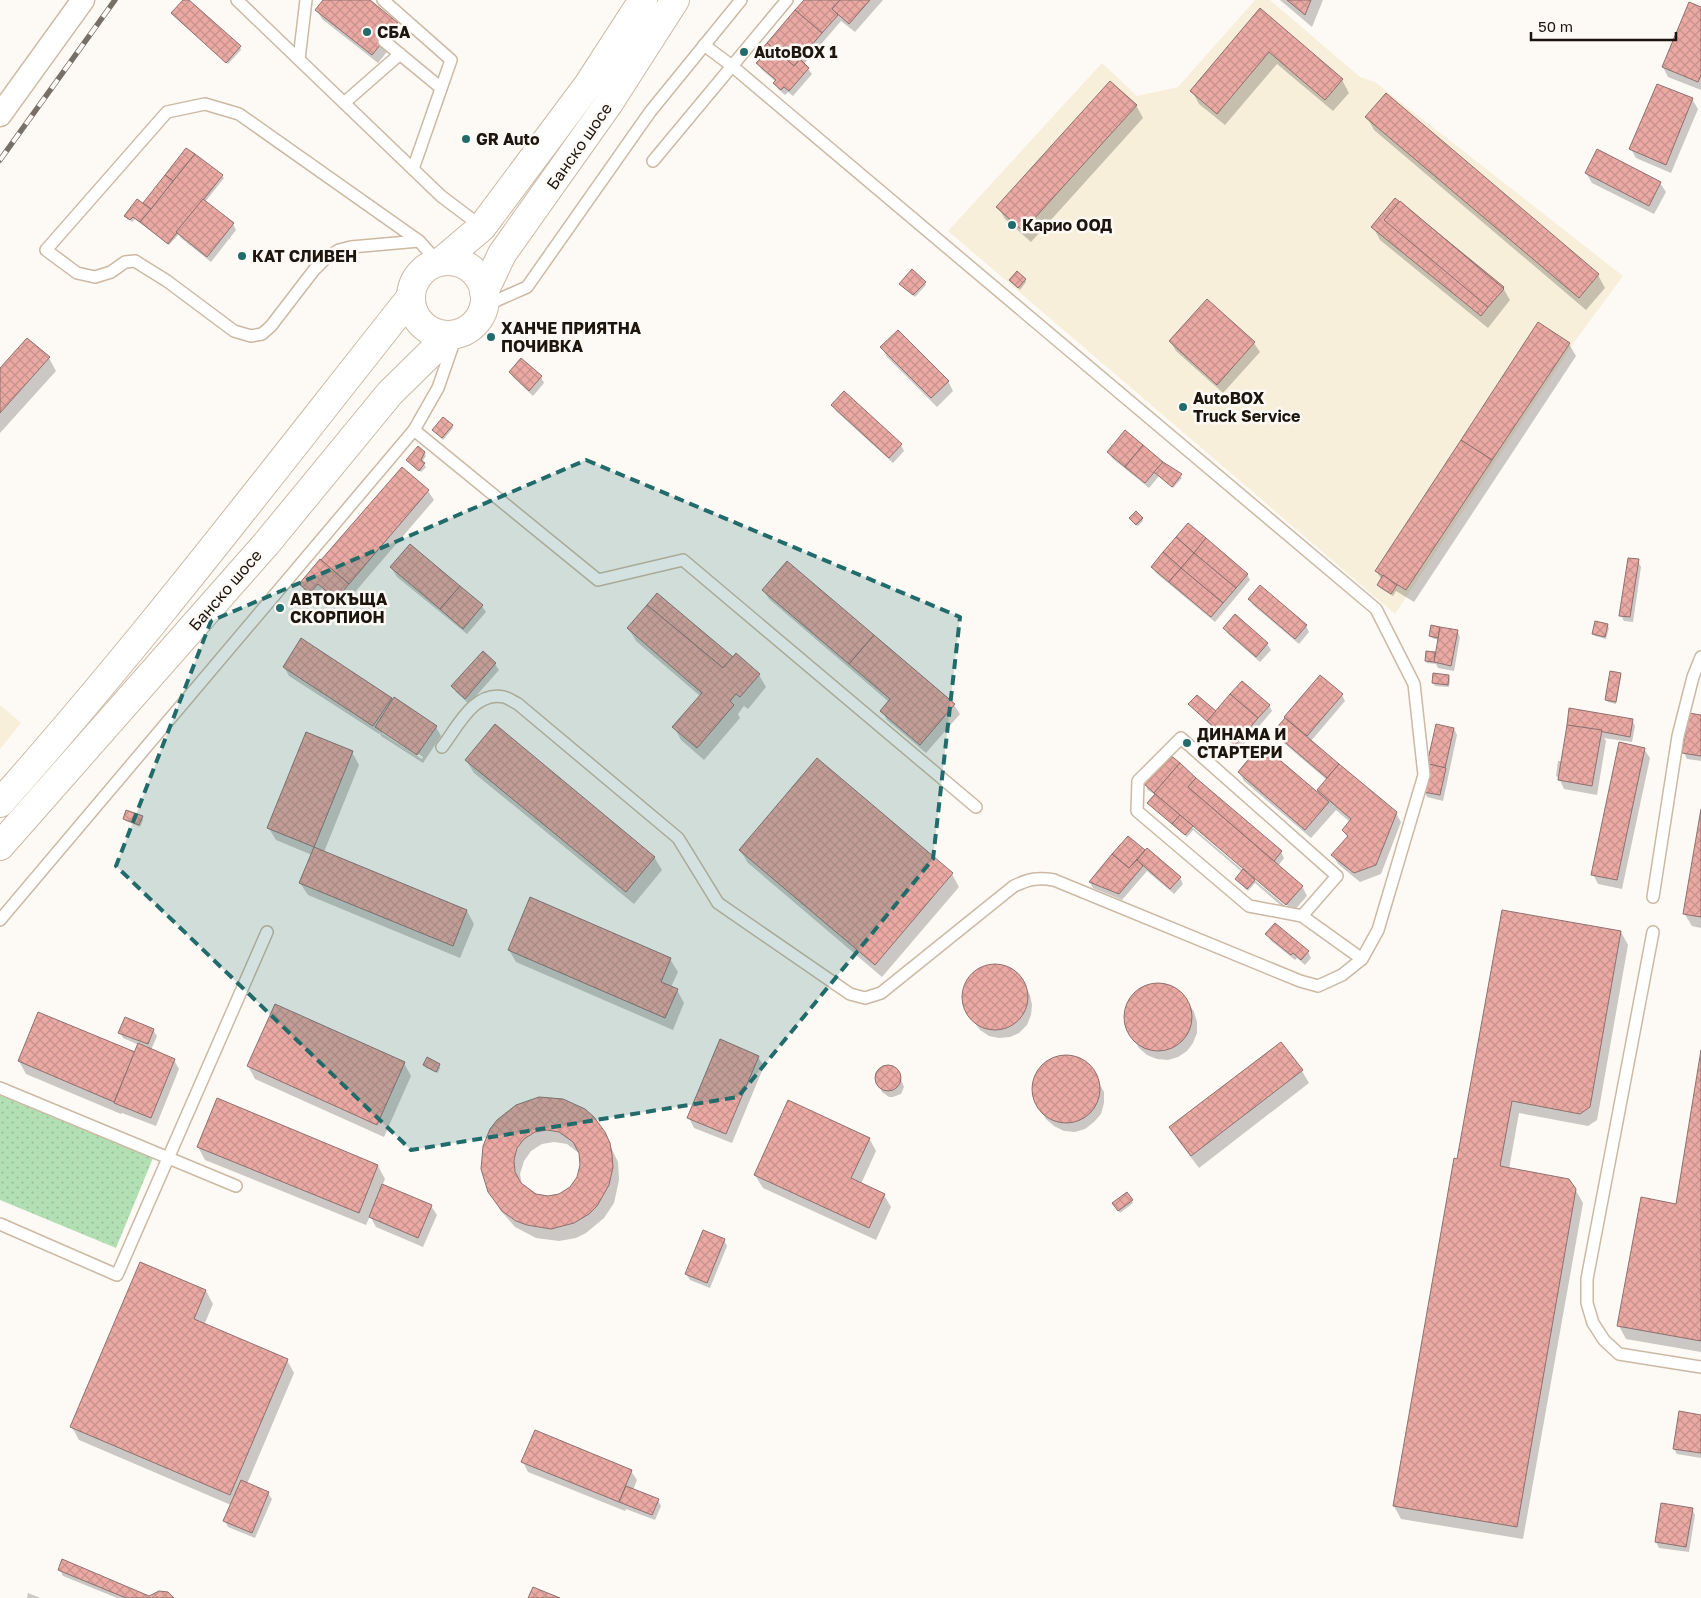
<svg xmlns="http://www.w3.org/2000/svg" width="1701" height="1598" font-family="'Golos Text',sans-serif">
<style>
.commercial{fill:#f8efda}
.grass{fill:url(#grass-dots)}
.shadow{fill:#0003;fill-rule:evenodd}
.building{fill:url(#building-cross-hatch);stroke:#8e716f;fill-rule:evenodd}
.lines{fill:none;stroke-linecap:round;stroke-linejoin:round}
.service-casing{stroke:#cbb9a3;stroke-width:14}
.minor-casing{stroke:#cbb9a3;stroke-width:25}
.secondary-casing{stroke:#cbb9a3;stroke-width:30}
.service{stroke:#fff;stroke-width:11}
.minor{stroke:#fff;stroke-width:22}
.secondary{stroke:#fff;stroke-width:28}
.rail-casing{stroke:#767069;stroke-width:5.5}
.rail{stroke:#fdf9f5;stroke-width:4;stroke-dasharray:11;stroke-linecap:butt}
.marked{fill:#216c6a;fill-opacity:0.2;stroke:#216c6a;stroke-width:4;stroke-dasharray:10 6;stroke-linejoin:round}
.poi-dot{fill:#216c6a;stroke:#fdf9f5;stroke-width:2}
.labels{text-anchor:middle;stroke-width:5;stroke-linejoin:round;paint-order:stroke}
.poi-label{font-size:16px;font-weight:bold;fill:#1d160e;stroke:#fdf9f5;text-anchor:start}
.street-label{font-size:16px;fill:#1d160e;stroke:#fdf9f5}
</style>
<defs>
<pattern id="grass-dots" width="8" height="8" patternUnits="userSpaceOnUse" patternTransform="scale(1.25)"><rect width="8" height="8" fill="#b2e0b4"/><path d="M2 2h.1M6 6h.1" fill="none" stroke="#99bf9a" stroke-width="1.8" stroke-linecap="round"/></pattern>
<pattern id="building-cross-hatch" width="8" height="8" patternUnits="userSpaceOnUse" patternTransform="scale(1.25)"><rect width="8" height="8" fill="#eaa9a3"/><path d="M0 0l8 8M0 8l8-8" fill="none" stroke="#c8918b"/></pattern>
</defs>
<rect width="100%" height="100%" fill="#fdf9f5"/>
<g class="commercial">
<polygon points="1255,0 1270,0 1360,77 1375,82 1623,276 1575,341 1395,614 948,231 1102,63 1137,96 1178,87"/>
<polygon points="0,705 21,723 0,749"/>
</g>
<polygon class="grass" points="0,1095 153,1158 116,1248 0,1200"/>
<g class="shadow">
<polygon points="185,0 188,0 240,47 241,50 228,64 174,16"/>
<polygon points="325,0 368,0 397,23 402,33 378,63 322,19 317,10"/>
<polygon points="806,0 883,0 855,32 841,21 804,64 812,74 793,96 788,92 785,95 778,89 774,83 776,82 761,69 758,63 760,60 758,56"/>
<polygon points="1280,0 1323,0 1312,27"/>
<polygon points="1701,8 1701,90 1668,77 1663,67"/>
<polygon points="1260,10 1342,80 1349,93 1333,111 1277,64 1225,125 1199,104 1192,91"/>
<polygon points="1692,99 1698,109 1671,173 1636,158 1631,149"/>
<polygon points="1136,105 1143,118 1031,242 1005,219 998,207"/>
<polygon points="1367,117 1598,275 1605,288 1586,310 1374,130"/>
<polygon points="187,149 222,176 224,178 205,202 233,224 236,230 211,262 181,238 179,234 169,245 135,219 132,222 126,216 143,205"/>
<polygon points="1586,173 1660,183 1666,192 1654,214 1592,183"/>
<polygon points="1373,227 1503,288 1510,300 1488,328 1380,240"/>
<polygon points="1025,280 1026,282 1020,290 1011,281"/>
<polygon points="925,283 926,285 915,297 902,286"/>
<polygon points="1208,301 1254,343 1260,352 1223,393 1176,351 1170,341"/>
<polygon points="27,339 49,358 56,371 0,433 0,370"/>
<polygon points="1569,344 1576,356 1414,602 1396,591 1393,596 1380,588 1378,585 1382,580 1376,571"/>
<polygon points="882,348 948,381 953,391 937,407 887,357"/>
<polygon points="510,373 541,377 544,383 533,396 514,378"/>
<polygon points="833,405 901,445 904,451 893,463 836,411"/>
<polygon points="452,425 453,428 443,440 434,430"/>
<polygon points="1109,452 1162,462 1182,478 1173,488 1159,476 1149,488 1112,458"/>
<polygon points="424,453 426,456 422,462 426,467 421,472 409,462"/>
<polygon points="428,491 434,500 355,592 352,590 339,604 322,589 314,598 304,590 301,584"/>
<polygon points="1142,518 1143,521 1138,526 1132,520"/>
<polygon points="410,546 482,606 486,612 467,634 397,577 391,567"/>
<polygon points="1638,561 1641,567 1633,622 1624,621 1621,615"/>
<polygon points="1152,567 1247,574 1250,580 1215,622 1156,573"/>
<polygon points="763,590 954,705 960,714 926,753 887,720 882,711 889,702 769,599"/>
<polygon points="1250,599 1306,626 1309,632 1299,644 1253,605"/>
<polygon points="1235,616 1267,644 1271,650 1260,662 1228,634 1225,628"/>
<polygon points="1607,625 1609,628 1606,639 1595,636 1593,634"/>
<polygon points="1432,626 1457,631 1460,637 1454,671 1438,668 1436,664 1427,663 1426,660 1427,652 1436,654 1439,640 1432,638 1430,636"/>
<polygon points="629,629 759,675 766,687 748,709 744,706 738,714 740,718 704,760 681,740 674,727 700,696 636,641"/>
<polygon points="495,664 499,670 469,704 456,692 453,686"/>
<path d="M 284,667 L 391,698 L 393,701 L 436,727 L 441,736 L 423,763 L 381,736 L 380,733 L 379,734 L 289,676 ZM 382,730 L 423,757 L 422,759 L 382,733 Z"/>
<polygon points="1620,674 1621,677 1616,704 1608,702 1606,700"/>
<polygon points="1320,676 1342,695 1345,701 1311,741 1396,813 1401,822 1381,874 1360,882 1338,864 1333,855 1348,838 1343,830 1350,822 1336,810 1311,838 1244,781 1239,772 1316,792 1327,780 1278,738 1274,732"/>
<polygon points="1449,676 1450,679 1449,687 1435,686 1433,683"/>
<polygon points="1190,705 1216,713 1269,705 1272,711 1239,750 1212,727"/>
<polygon points="1701,716 1701,761 1687,759 1684,753"/>
<polygon points="1632,720 1635,726 1632,742 1604,738 1606,741 1597,795 1564,789 1559,778 1556,776 1558,761 1562,761 1568,724"/>
<polygon points="1454,729 1457,735 1443,801 1427,797 1424,791"/>
<polygon points="1644,749 1650,758 1622,889 1598,884 1593,874"/>
<polygon points="352,752 359,765 324,852 467,911 474,924 460,958 308,895 300,883 312,855 276,840 268,827"/>
<path d="M 1169,756 L 1281,852 L 1284,858 L 1278,866 L 1302,886 L 1307,896 L 1291,914 L 1255,883 L 1248,891 L 1236,879 L 1242,872 L 1193,830 L 1187,837 L 1150,805 L 1155,795 L 1148,790 L 1145,784 ZM 1192,823 L 1291,909 L 1290,910 L 1192,827 Z"/>
<polygon points="466,760 654,857 662,870 634,904 474,773"/>
<polygon points="1701,815 1701,928 1692,926 1684,913"/>
<polygon points="142,817 143,820 140,827 126,821 124,819"/>
<polygon points="1128,838 1180,878 1183,884 1174,894 1147,871 1122,900 1093,888 1090,882"/>
<polygon points="740,850 952,874 959,887 882,977 748,863"/>
<polygon points="1621,932 1628,945 1597,1120 1588,1126 1519,1113 1509,1169 1575,1189 1583,1203 1523,1539 1401,1519 1394,1506 1458,1160"/>
<polygon points="1267,934 1308,952 1311,958 1305,965 1297,958 1295,960 1270,940"/>
<polygon points="509,950 670,959 678,972 671,987 677,990 684,1003 673,1030 516,962"/>
<polygon points="990,965 1001,965 1010,969 1018,975 1030,995 1032,1005 1031,1015 1027,1025 1019,1033 1010,1037 999,1038 989,1036 980,1030 967,1012 964,1003 964,992 967,983 973,974 981,968"/>
<polygon points="1162,984 1172,987 1182,993 1194,1012 1197,1022 1197,1033 1193,1043 1187,1051 1178,1057 1168,1060 1157,1059 1147,1055 1139,1048 1127,1028 1125,1017 1127,1006 1132,996 1140,989 1151,985"/>
<polygon points="153,1030 157,1036 151,1050 174,1060 179,1069 156,1126 122,1113 121,1114 26,1074 19,1061 136,1054 139,1045 123,1038 120,1032"/>
<polygon points="1067,1056 1077,1059 1087,1064 1093,1072 1104,1092 1104,1103 1101,1114 1094,1122 1085,1129 1075,1132 1064,1131 1054,1126 1046,1119 1035,1099 1033,1089 1034,1078 1039,1069 1047,1062 1057,1057"/>
<polygon points="758,1057 764,1066 732,1143 694,1128 689,1118"/>
<polygon points="1701,1058 1701,1352 1626,1339 1619,1326 1677,1205"/>
<polygon points="404,1063 411,1076 384,1137 255,1079 248,1066"/>
<polygon points="425,1065 439,1065 440,1068 438,1073 426,1068"/>
<polygon points="889,1066 898,1072 904,1087 901,1094 893,1097 889,1097 882,1092 876,1078 882,1068"/>
<polygon points="1302,1071 1309,1083 1199,1168 1178,1140 1171,1128"/>
<polygon points="217,1100 378,1166 385,1179 382,1186 431,1206 437,1215 423,1247 376,1227 370,1216 366,1225 205,1160 198,1147"/>
<path d="M 533,1100 L 608,1141 L 618,1162 L 619,1180 L 614,1203 L 604,1218 L 586,1233 L 576,1238 L 559,1241 L 536,1238 L 515,1227 L 500,1210 L 492,1196 ZM 554,1142 L 567,1144 L 580,1154 L 581,1166 L 578,1178 L 571,1188 L 560,1195 L 541,1197 L 529,1192 L 522,1186 L 520,1174 L 524,1161 L 531,1151 L 542,1144 Z"/>
<polygon points="869,1138 876,1151 861,1184 884,1195 891,1207 876,1240 763,1188 755,1175"/>
<polygon points="1127,1194 1133,1203 1120,1213 1113,1203"/>
<polygon points="724,1240 727,1246 710,1288 690,1280 686,1274"/>
<polygon points="141,1264 206,1291 213,1304 204,1325 287,1360 294,1373 247,1484 268,1493 272,1499 255,1538 228,1527 225,1521 231,1505 79,1440 72,1427"/>
<polygon points="1701,1416 1701,1458 1677,1454 1674,1449"/>
<polygon points="523,1462 631,1471 637,1480 633,1490 658,1500 661,1506 655,1520 626,1509 625,1511 528,1472"/>
<polygon points="1692,1509 1695,1515 1689,1552 1659,1548 1656,1542"/>
<polygon points="60,1570 149,1597 172,1598 117,1598 63,1576"/>
<polygon points="28,1593 40,1598 27,1598"/>
</g>
<g class="building">
<polygon points="183,0 189,0 241,46 226,63 171,13"/>
<polygon points="323,0 370,0 398,23 372,55 315,10"/>
<polygon points="804,0 840,0 832,9 838,15 822,33 795,10"/>
<polygon points="840,0 870,0 849,24 832,9"/>
<polygon points="1287,0 1311,0 1305,15"/>
<polygon points="1689,2 1701,7 1701,75 1698,82 1662,67"/>
<polygon points="1260,8 1343,79 1325,100 1269,52 1217,114 1190,91"/>
<polygon points="795,10 822,33 794,66 767,43"/>
<polygon points="767,43 794,66 800,59 809,68 789,91 784,87 781,90 773,83 776,80 756,63 760,59 756,56"/>
<polygon points="1110,81 1137,105 1023,231 996,207"/>
<polygon points="1657,84 1693,98 1666,165 1629,149"/>
<polygon points="1386,93 1599,274 1579,298 1365,117"/>
<polygon points="186,148 195,154 173,181 165,175"/>
<polygon points="1597,149 1661,182 1649,206 1585,173"/>
<polygon points="195,154 223,175 168,244 140,222"/>
<polygon points="165,175 173,181 151,209 143,203"/>
<polygon points="1395,198 1504,287 1481,316 1371,227"/>
<polygon points="137,199 151,209 140,222 133,217 130,220 124,216"/>
<polygon points="203,199 234,223 207,257 176,232"/>
<polygon points="1400,201 1504,289 1488,307 1384,220"/>
<polygon points="912,269 926,282 913,295 899,284"/>
<polygon points="1017,271 1026,279 1018,288 1009,280"/>
<polygon points="1207,299 1255,342 1217,385 1169,341"/>
<polygon points="1538,322 1570,343 1492,460 1461,440"/>
<polygon points="898,330 949,381 931,398 880,347"/>
<polygon points="27,338 50,357 0,413 0,368"/>
<polygon points="521,358 542,376 529,391 509,372"/>
<polygon points="844,391 902,444 889,458 831,405"/>
<polygon points="443,417 453,425 442,438 432,430"/>
<polygon points="1125,430 1143,445 1125,467 1107,452"/>
<polygon points="1461,440 1492,460 1406,590 1375,571"/>
<polygon points="1143,445 1163,462 1145,483 1125,467"/>
<polygon points="418,446 425,452 421,460 425,463 419,471 406,460"/>
<polygon points="1163,462 1182,474 1172,487 1154,472"/>
<polygon points="402,467 429,490 349,584 321,560"/>
<polygon points="1136,511 1143,518 1136,525 1129,518"/>
<polygon points="1188,523 1206,538 1194,553 1176,537"/>
<polygon points="1176,537 1194,553 1181,568 1163,552"/>
<polygon points="1206,538 1248,574 1236,588 1194,553"/>
<polygon points="410,544 460,586 440,609 390,567"/>
<polygon points="1163,552 1181,568 1169,582 1151,567"/>
<polygon points="1194,553 1236,588 1223,603 1181,568"/>
<polygon points="1628,558 1639,559 1630,617 1619,616"/>
<polygon points="320,559 349,584 336,599 318,584 310,593 299,584"/>
<polygon points="787,561 874,635 849,664 762,590"/>
<polygon points="1181,568 1223,603 1211,617 1169,582"/>
<polygon points="1383,575 1397,585 1391,594 1377,585"/>
<polygon points="1260,585 1307,625 1295,639 1248,599"/>
<polygon points="460,586 483,605 463,629 440,609"/>
<polygon points="657,593 733,657 723,668 647,605"/>
<polygon points="647,605 723,668 736,653 760,674 740,697 736,694 730,701 734,705 697,748 672,727 702,693 627,628"/>
<polygon points="1235,614 1268,643 1256,657 1223,628"/>
<polygon points="1595,621 1608,624 1605,637 1592,634"/>
<polygon points="1431,625 1440,627 1438,638 1429,636"/>
<polygon points="1440,627 1458,630 1451,666 1434,662"/>
<polygon points="874,635 955,704 920,745 880,711 890,699 849,664"/>
<polygon points="301,638 392,698 373,726 283,667"/>
<polygon points="483,651 496,663 465,699 451,686"/>
<polygon points="1426,651 1435,652 1434,662 1425,661"/>
<polygon points="1610,671 1621,673 1616,702 1605,700"/>
<polygon points="1433,673 1449,675 1448,685 1432,683"/>
<polygon points="1320,675 1343,694 1307,736 1284,717"/>
<polygon points="1242,681 1270,705 1258,718 1230,694"/>
<polygon points="1230,694 1258,718 1235,745 1207,721"/>
<polygon points="1197,695 1216,711 1207,721 1188,704"/>
<polygon points="394,697 437,726 417,755 375,727"/>
<polygon points="1569,708 1633,719 1630,737 1567,725"/>
<polygon points="1689,713 1701,715 1701,756 1682,753"/>
<polygon points="1285,718 1339,764 1327,778 1273,732"/>
<polygon points="495,724 655,857 626,892 465,760"/>
<polygon points="1436,724 1454,728 1445,768 1427,764"/>
<polygon points="1567,725 1602,730 1592,786 1558,780"/>
<polygon points="306,732 353,751 314,847 267,828"/>
<polygon points="1619,742 1645,748 1617,880 1591,875"/>
<polygon points="1261,744 1329,802 1305,830 1238,772"/>
<polygon points="1169,754 1180,763 1154,793 1143,783"/>
<polygon points="817,758 953,873 875,965 739,850"/>
<polygon points="1180,763 1196,778 1188,787 1303,886 1286,905 1154,793"/>
<polygon points="1339,764 1397,812 1376,865 1354,873 1331,855 1348,836 1342,830 1351,819 1317,790"/>
<polygon points="1429,764 1446,768 1440,795 1423,792"/>
<polygon points="1196,778 1282,851 1274,861 1188,787"/>
<polygon points="1155,794 1180,815 1172,824 1147,803"/>
<polygon points="1701,809 1701,917 1683,914"/>
<polygon points="126,810 143,816 139,825 123,819"/>
<polygon points="1180,815 1193,826 1185,835 1172,824"/>
<polygon points="1128,836 1145,850 1129,868 1112,854"/>
<polygon points="314,847 467,910 453,946 299,883"/>
<polygon points="1147,848 1181,877 1170,889 1137,860"/>
<polygon points="1112,854 1129,868 1137,860 1143,866 1119,894 1089,882"/>
<polygon points="1243,869 1255,880 1247,889 1235,879"/>
<polygon points="530,897 671,958 661,982 678,989 665,1018 508,950"/>
<polygon points="1502,910 1621,931 1590,1107 1580,1114 1512,1101 1500,1166 1569,1179 1576,1189 1517,1527 1393,1506 1454,1158 1457,1159"/>
<polygon points="1275,923 1309,951 1301,960 1293,953 1291,955 1265,934"/>
<circle cx="995" cy="997" r="33"/>
<circle cx="1158" cy="1017" r="34"/>
<polygon points="275,1004 405,1062 377,1125 247,1066"/>
<polygon points="38,1012 135,1052 114,1102 18,1061"/>
<polygon points="125,1017 154,1029 148,1044 118,1033"/>
<polygon points="720,1039 759,1056 726,1134 687,1118"/>
<polygon points="1281,1042 1303,1070 1191,1156 1169,1127"/>
<polygon points="138,1043 175,1059 151,1118 114,1103"/>
<polygon points="1701,1050 1701,1341 1617,1326 1641,1197 1676,1204"/>
<circle cx="1066" cy="1089" r="34"/>
<polygon points="427,1057 440,1064 436,1072 423,1065"/>
<circle cx="888" cy="1078" r="13"/>
<path d="M 539,1097 L 563,1099 L 585,1109 L 594,1117 L 605,1132 L 610,1143 L 612,1155 L 613,1167 L 609,1185 L 597,1206 L 589,1214 L 574,1223 L 551,1229 L 527,1225 L 516,1221 L 502,1211 L 488,1192 L 481,1169 L 483,1146 L 490,1129 L 497,1120 L 516,1105 ZM 547,1130 L 559,1132 L 573,1142 L 579,1153 L 580,1165 L 577,1177 L 570,1187 L 559,1194 L 548,1196 L 536,1194 L 521,1183 L 515,1172 L 514,1160 L 517,1148 L 524,1139 L 535,1132 Z"/>
<polygon points="217,1098 378,1165 359,1213 197,1147"/>
<polygon points="788,1100 870,1138 851,1178 885,1194 869,1228 754,1175"/>
<polygon points="382,1184 432,1205 418,1238 369,1217"/>
<polygon points="1127,1192 1133,1200 1118,1211 1112,1203"/>
<polygon points="703,1230 725,1239 707,1283 685,1274"/>
<polygon points="140,1262 206,1290 194,1319 288,1359 230,1495 70,1427"/>
<polygon points="1679,1411 1701,1415 1701,1453 1673,1449"/>
<polygon points="535,1430 632,1470 619,1502 521,1462"/>
<polygon points="241,1480 269,1492 252,1533 223,1521"/>
<polygon points="626,1486 659,1499 652,1515 619,1502"/>
<polygon points="1661,1503 1693,1508 1686,1547 1655,1542"/>
<polygon points="62,1559 149,1596 159,1591 168,1592 174,1598 126,1598 58,1570"/>
<polygon points="533,1587 560,1598 528,1598"/>
</g>
<g class="lines">
<g class="service-casing">
<g id="service">
<polyline points="237,0 441,196 482,227"/>
<polyline points="383,0 451,60 413,169"/>
<polyline points="384,41 441,88"/>
<polyline points="704,45 732,66 1376,609 1414,684 1424,775 1378,930 1362,959 1302,916 1337,876 1181,738 1138,781 1137,811 1249,906 1302,916"/>
<polyline points="299,59 306,0"/>
<polyline points="344,103 400,54"/>
<polyline points="653,161 787,0"/>
<polyline points="419,241 351,247 339,250 326,258 314,270 271,326 262,334 251,336 234,331 167,281 135,261 125,262 111,272 95,277 77,273 46,250 167,112 205,104 239,114 419,241 438,262"/>
<polyline points="484,306 527,287 650,112 741,0"/>
<polyline points="455,339 438,388 414,430 598,580 683,560 976,807"/>
<path d="M 442,747 C 457,728 474,690 504,697 C 508,698 514,702 518,704 L 678,838 L 718,903 L 850,994 L 865,998 L 881,993 L 1014,886 C 1029,879 1038,877 1054,880 L 1300,981 L 1318,986 L 1342,975 L 1362,959"/>
<polyline points="1653,897 1678,736 1693,677 1701,657"/>
<polyline points="0,920 414,430"/>
<polyline points="1653,932 1587,1279 1587,1303 1593,1323 1604,1340 1619,1354 1701,1367"/>
<polyline points="0,1088 236,1186"/>
<polyline points="0,1224 117,1275 267,932"/>
</g>
</g>
<g class="minor-casing">
<polyline id="minor" points="0,115 83,0"/>
</g>
<g class="secondary-casing">
<g id="secondary">
<polyline points="442,261 482,227 588,85 643,0"/>
<circle cx="448" cy="298" r="37"/>
<polyline points="484,292 502,254 609,103 675,0"/>
<path d="M 0,803 C 144,641 276,467 411,297"/>
<polyline points="0,846 266,544 390,393 449,335"/>
</g>
</g>
<use href="#service" class="service"/>
<use href="#minor" class="minor"/>
<use href="#secondary" class="secondary"/>
<g class="rail-casing">
<polyline id="rail" points="0,160 115,0"/>
</g>
<use href="#rail" class="rail"/>
</g>
<path class="marked" d="M 586,460 L 960,617 L 933,859 L 738,1097 L 411,1150 L 116,866 L 211,621 Z"/>
<g class="poi-dot">
<circle cx="367" cy="32" r="5"/>
<circle cx="744" cy="52" r="5"/>
<circle cx="466" cy="139" r="5"/>
<circle cx="1012" cy="225" r="5"/>
<circle cx="242" cy="256" r="5"/>
<circle cx="491" cy="337" r="5"/>
<circle cx="1183" cy="407" r="5"/>
<circle cx="280" cy="608" r="5"/>
<circle cx="1187" cy="743" r="5"/>
</g>
<g class="labels">
<g class="poi-label">
<text x="377" y="38">СБА</text>
<text x="754" y="58">AutoBOX 1</text>
<text x="476" y="145">GR Auto</text>
<text x="1022" y="231">Карио ООД</text>
<text x="252" y="262">КАТ СЛИВЕН</text>
<text x="501" y="334">ХАНЧЕ ПРИЯТНА<tspan x="501" dy="18">ПОЧИВКА</tspan></text>
<text x="1193" y="404">AutoBOX<tspan x="1193" dy="18">Truck Service</tspan></text>
<text x="290" y="605">АВТОКЪЩА<tspan x="290" dy="18">СКОРПИОН</tspan></text>
<text x="1197" y="740">ДИНАМА И<tspan x="1197" dy="18">СТАРТЕРИ</tspan></text>
</g>
<g class="street-label">
<text transform="translate(579 146) rotate(-55)" y="6">Банско шосе</text>
<text transform="translate(225 590) rotate(-49)" y="6">Банско шосе</text>
</g>
</g>
<path d="M1531 32v8h145v-8" fill="none" stroke="#1d160e" stroke-width="2.5"/>
<text x="1538" y="32" font-size="15" fill="#1d160e" stroke="#fdf9f5" stroke-width="4" paint-order="stroke">50 m</text>
</svg>
